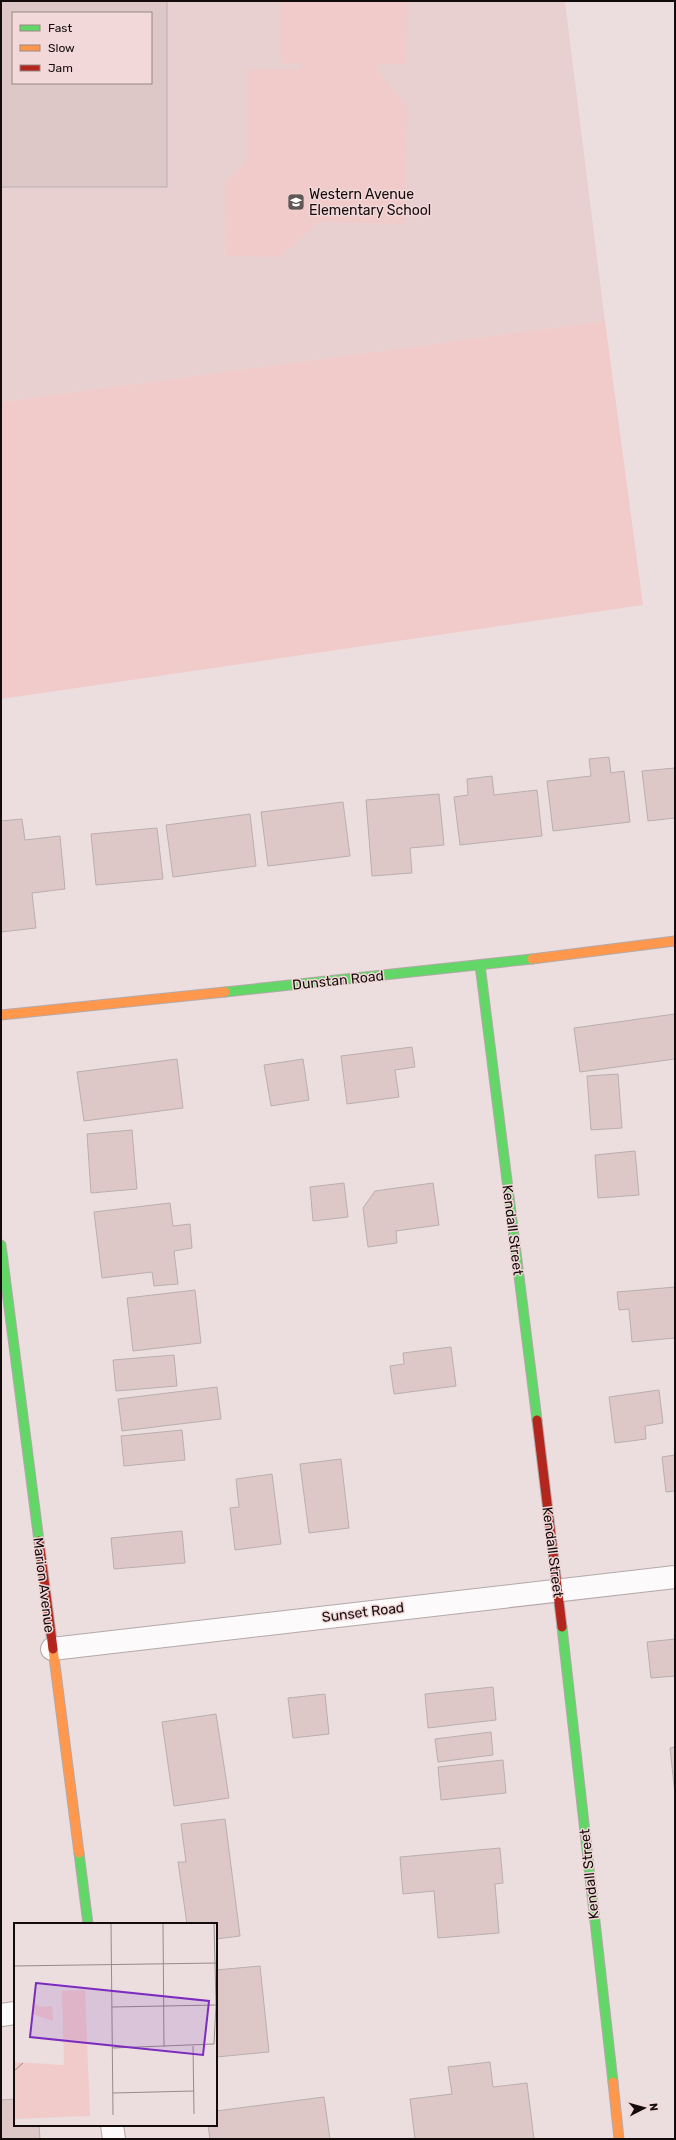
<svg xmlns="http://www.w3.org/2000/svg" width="676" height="2140" font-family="Rubik,sans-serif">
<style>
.built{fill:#e9d0d0;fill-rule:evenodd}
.green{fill:#f1caca}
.building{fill:#ddc7c7;stroke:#b9afaf;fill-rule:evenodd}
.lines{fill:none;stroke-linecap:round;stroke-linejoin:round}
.street-casing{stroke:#b4a9a9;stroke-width:24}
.fast-casing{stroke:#b4a9a9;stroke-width:11}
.slow-casing{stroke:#b4a9a9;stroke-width:11}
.jam-casing{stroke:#b4a9a9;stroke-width:11}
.street{stroke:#fcfafa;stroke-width:22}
.fast{stroke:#63d668;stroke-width:9}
.slow{stroke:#ff974d;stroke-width:9}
.jam{stroke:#b3261e;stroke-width:9}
.labels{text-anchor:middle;stroke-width:3;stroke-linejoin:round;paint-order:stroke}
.poi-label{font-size:14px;fill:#140c0c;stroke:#f2d8d8;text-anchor:start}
.street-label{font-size:14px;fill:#140c0c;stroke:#f2d8d8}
.inset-road{fill:none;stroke:#968a8a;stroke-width:1}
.view{fill:#7b2cbf;fill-opacity:0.15;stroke:#7b2cbf;stroke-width:2}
.inset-edge{fill:none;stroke:#140c0c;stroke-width:2}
</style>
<rect width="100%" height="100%" fill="#ecdede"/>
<path class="built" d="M 1,1 L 565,1 L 605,321 L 1,402 ZM 13,13 L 151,13 L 151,83 L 13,83 Z"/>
<g class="green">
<polygon points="281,1 407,1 406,64 377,64 377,70 407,107 404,224 319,222 279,257 226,256 225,184 247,161 247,69 301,70 301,63 281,63"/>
<polygon points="605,321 643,605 1,699 1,402"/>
</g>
<g class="building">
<path d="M 1,1 L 167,1 L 167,187 L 1,187 ZM 13,13 L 151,13 L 151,83 L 13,83 Z"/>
<polygon points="609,757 611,773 624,771 630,822 553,831 547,781 591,776 589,759"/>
<polygon points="675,768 675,818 648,821 642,771"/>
<polygon points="492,776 494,795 537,790 542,836 460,845 454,797 468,795 467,779"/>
<polygon points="439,794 444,845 410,848 412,873 372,876 366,800"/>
<polygon points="343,802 350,856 268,866 261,812"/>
<polygon points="250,814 256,866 173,877 166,825"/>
<polygon points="22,819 25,840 60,836 65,889 32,893 36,928 1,932 1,821"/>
<polygon points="157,828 163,879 96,885 91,834"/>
<polygon points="675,1014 675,1059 580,1072 574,1028"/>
<polygon points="412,1047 415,1067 395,1070 399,1097 347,1104 341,1056"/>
<polygon points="177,1059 183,1108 84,1121 77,1072"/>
<polygon points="303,1059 309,1100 271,1106 264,1065"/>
<polygon points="618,1074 622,1128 591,1130 587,1076"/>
<polygon points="132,1130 137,1189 91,1193 87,1134"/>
<polygon points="635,1151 639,1195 598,1198 595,1155"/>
<polygon points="344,1183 348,1217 313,1221 310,1187"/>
<polygon points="433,1183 439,1225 396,1231 397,1243 368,1247 363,1208 375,1191"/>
<polygon points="170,1203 173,1226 190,1224 192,1248 174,1251 178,1284 154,1286 152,1272 102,1278 94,1212"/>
<polygon points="675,1287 675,1338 632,1342 629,1309 619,1310 617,1292"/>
<polygon points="195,1290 201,1343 133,1351 127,1298"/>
<polygon points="451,1347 456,1386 394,1394 390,1366 404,1364 403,1353"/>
<polygon points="174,1355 177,1386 116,1391 113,1360"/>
<polygon points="217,1387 221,1419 122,1431 118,1399"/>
<polygon points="659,1390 663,1423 645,1426 646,1439 615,1443 609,1397"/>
<polygon points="182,1430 185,1460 124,1466 121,1436"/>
<polygon points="675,1455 675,1491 666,1492 662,1457"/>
<polygon points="341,1459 349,1528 309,1533 300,1464"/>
<polygon points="272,1474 281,1544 235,1550 230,1508 239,1507 236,1479"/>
<polygon points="182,1531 185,1563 114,1569 111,1538"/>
<polygon points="675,1639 675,1676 651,1678 647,1642"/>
<polygon points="493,1687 496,1720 428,1728 425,1694"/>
<polygon points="325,1694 329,1734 293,1738 288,1698"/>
<polygon points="216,1714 229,1798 174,1806 162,1722"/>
<polygon points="491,1732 493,1755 438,1762 435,1739"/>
<polygon points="675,1747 675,1794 670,1748"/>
<polygon points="503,1760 506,1793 441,1800 438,1767"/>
<polygon points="225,1819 240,1936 216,1939 216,1924 187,1924 178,1862 186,1862 181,1824"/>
<polygon points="500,1848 503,1883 495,1884 499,1933 438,1938 434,1891 403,1894 400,1857"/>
<polygon points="260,1966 269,2052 216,2057 216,1970"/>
<polygon points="490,2062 493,2087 527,2083 534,2139 415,2139 410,2099 452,2094 448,2067"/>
<polygon points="324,2097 330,2139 210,2139 208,2125 216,2125 216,2111"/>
<polygon points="15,2099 15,2125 39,2125 40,2139 1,2139 1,2100"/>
</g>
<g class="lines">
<g class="street-casing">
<g id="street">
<polyline points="52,1649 675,1577"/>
<polyline points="1,2015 15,2013"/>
<polyline points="112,2125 114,2139"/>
</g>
</g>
<g class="fast-casing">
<g id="fast">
<polyline points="480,965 537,1420"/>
<polyline points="225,992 532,959"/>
<polyline points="1,1245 39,1541"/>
<polyline points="562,1627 613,2082"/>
<polyline points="79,1853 88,1924"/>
</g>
</g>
<g class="slow-casing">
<g id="slow">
<polyline points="532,959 675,941"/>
<polyline points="1,1015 225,992"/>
<polyline points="53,1649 79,1853"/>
<polyline points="613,2082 619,2139"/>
</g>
</g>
<g class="jam-casing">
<g id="jam">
<polyline points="537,1420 562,1627"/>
<polyline points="39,1541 53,1649"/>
</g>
</g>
<use href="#street" class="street"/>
<use href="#fast" class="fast"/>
<use href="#slow" class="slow"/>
<use href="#jam" class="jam"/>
</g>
<defs>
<g id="school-square" transform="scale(0.9)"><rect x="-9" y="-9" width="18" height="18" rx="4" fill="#605656" stroke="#f2d8d8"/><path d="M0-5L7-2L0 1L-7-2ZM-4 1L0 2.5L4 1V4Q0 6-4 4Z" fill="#fff"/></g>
</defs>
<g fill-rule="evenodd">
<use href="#school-square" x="296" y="202"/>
</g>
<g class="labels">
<g class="poi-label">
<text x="309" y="199">Western Avenue<tspan x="309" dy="16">Elementary School</tspan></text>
</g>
<g class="street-label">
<text transform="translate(338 980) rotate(-6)" y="5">Dunstan Road</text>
<text transform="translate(513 1230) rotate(83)" y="5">Kendall Street</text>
<text transform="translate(553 1552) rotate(83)" y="5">Kendall Street</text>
<text transform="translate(44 1585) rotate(83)" y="5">Marion Avenue</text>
<text transform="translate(363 1612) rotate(-7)" y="5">Sunset Road</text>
<text transform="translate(589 1874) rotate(-96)" y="5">Kendall Street</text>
</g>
</g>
<g transform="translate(14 1923)">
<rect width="203" height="203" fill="#ecdede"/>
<path d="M 71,67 L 76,193 L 0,196 L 0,139 L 50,142 L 48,68 ZM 19,81 L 25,82 L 25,84 L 38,83 L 39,98 L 18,91 Z" fill="#f1caca"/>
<path class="inset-road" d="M 97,0 L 99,192M 149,0 L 150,124M 200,0 L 202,82 L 200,121M 0,43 L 203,40M 98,84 L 202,82M 179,123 L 180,191M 98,125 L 200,121M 0,148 L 9,140M 99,170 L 180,168"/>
<path class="view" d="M 22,60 L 195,78 L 189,132 L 16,114 Z"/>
<rect width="203" height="203" class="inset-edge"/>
</g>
<rect width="676" height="2140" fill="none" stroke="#140c0c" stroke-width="4"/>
<rect x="12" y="12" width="140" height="72" fill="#f2d8d8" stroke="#998686"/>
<rect x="20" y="25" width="20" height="6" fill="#63d668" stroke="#998686"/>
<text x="48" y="32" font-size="12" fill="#140c0c">Fast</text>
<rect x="20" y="45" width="20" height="6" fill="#ff974d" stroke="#998686"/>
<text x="48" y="52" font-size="12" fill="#140c0c">Slow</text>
<rect x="20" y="65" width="20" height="6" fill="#b3261e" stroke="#998686"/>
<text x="48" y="72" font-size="12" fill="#140c0c">Jam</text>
<g transform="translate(644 2108) rotate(84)" stroke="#f2d8d8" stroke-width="3" paint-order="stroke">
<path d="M0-3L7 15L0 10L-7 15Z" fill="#140c0c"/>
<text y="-6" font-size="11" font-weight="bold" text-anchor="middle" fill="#140c0c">N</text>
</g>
</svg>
